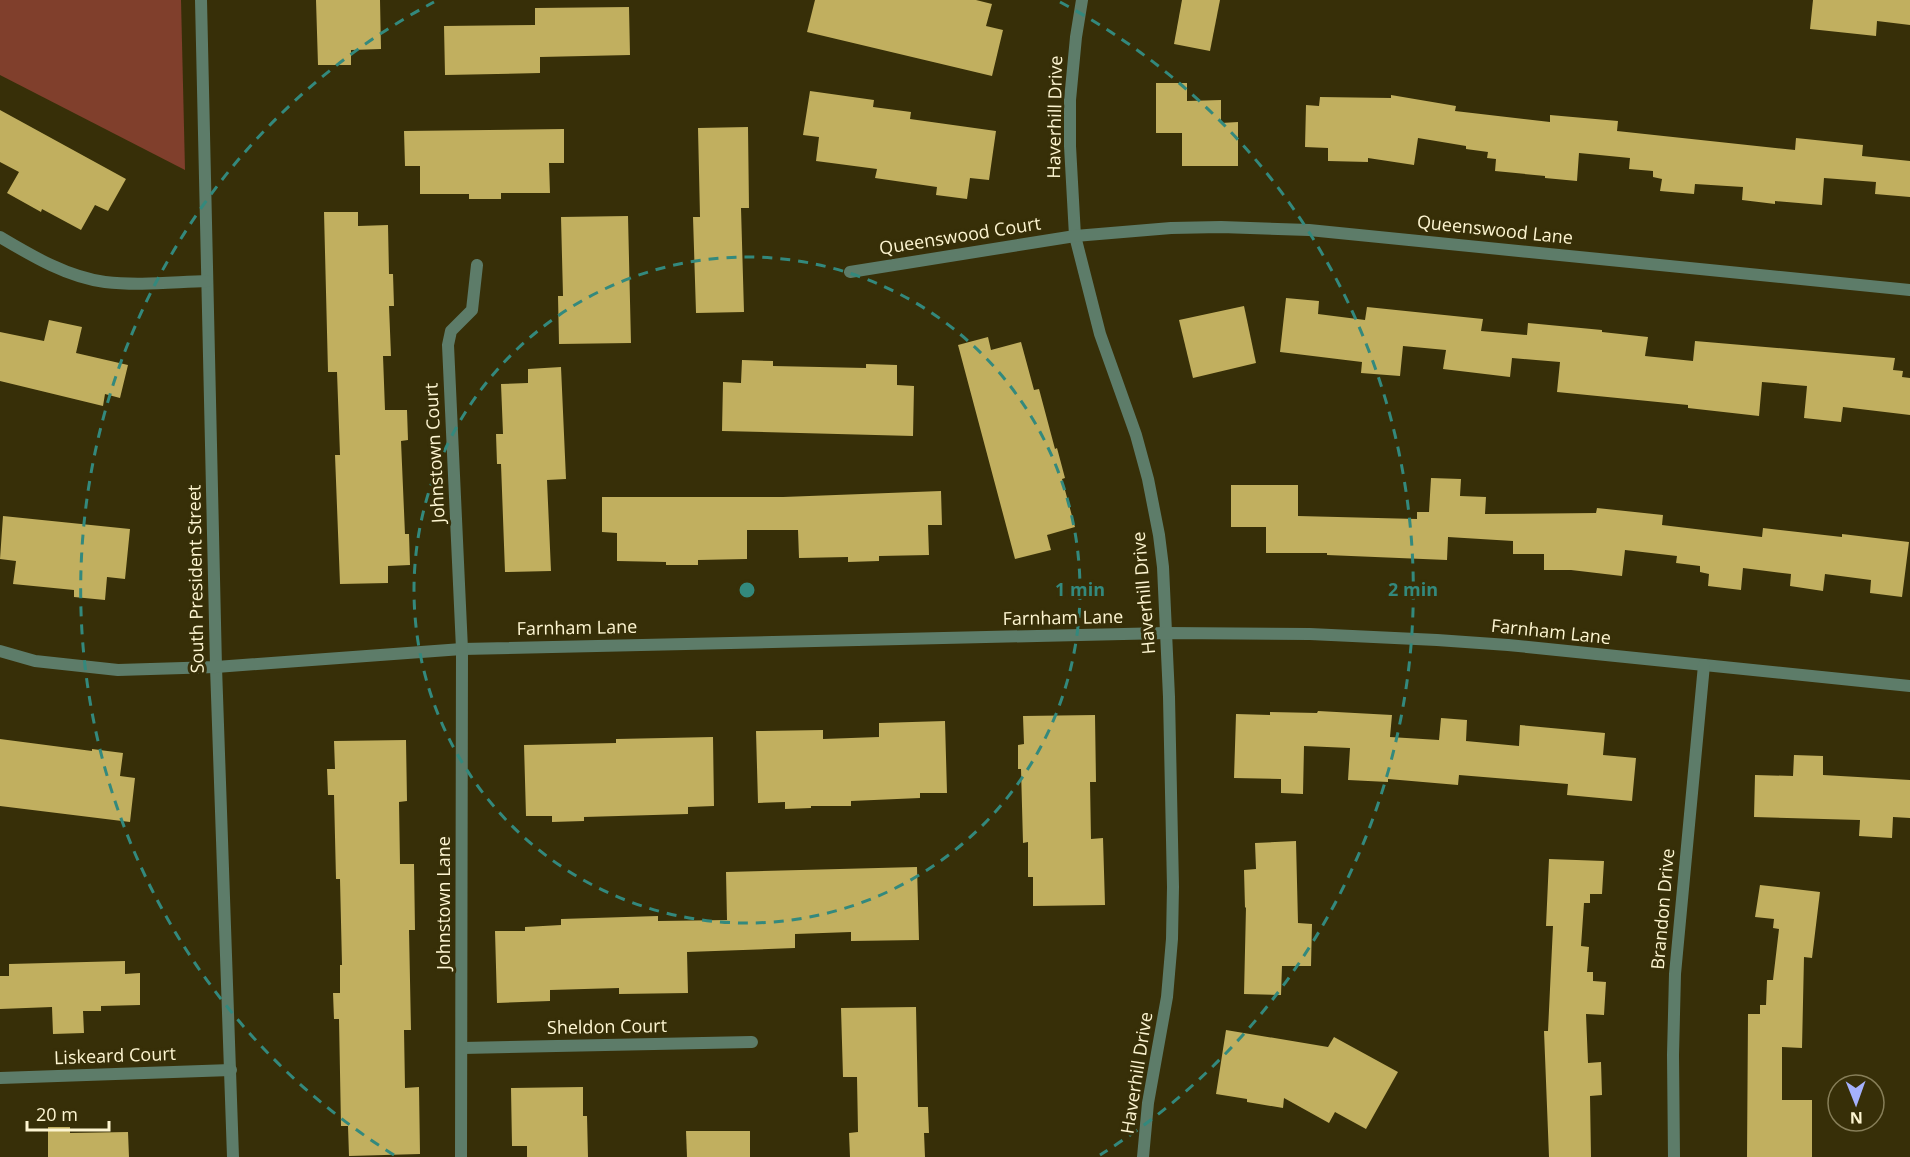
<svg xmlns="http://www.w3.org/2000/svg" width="1910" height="1157" font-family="'Open Sans',sans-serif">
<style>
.green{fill:#803f2c}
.building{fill:#c1af5f}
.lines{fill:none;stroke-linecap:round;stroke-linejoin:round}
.minor{stroke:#5d7c69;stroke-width:12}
.ring{fill:none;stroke:#33897d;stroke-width:3;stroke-dasharray:10 8}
.labels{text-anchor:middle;stroke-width:6;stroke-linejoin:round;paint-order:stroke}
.street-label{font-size:18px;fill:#fdf5d1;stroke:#372f08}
.centre{fill:#33897d;stroke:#372f08;stroke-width:3}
.ring-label{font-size:18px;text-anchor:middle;font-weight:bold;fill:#33897d;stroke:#372f08;stroke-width:6;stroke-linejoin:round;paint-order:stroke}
</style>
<rect width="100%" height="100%" fill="#372f08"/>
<polygon class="green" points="0,0 181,0 185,170 0,75"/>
<g class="building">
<polygon points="316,0 380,0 381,49 351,50 351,65 318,65"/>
<polygon points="815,0 976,0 992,4 986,26 1003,30 992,76 807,32"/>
<polygon points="1182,0 1220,0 1210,51 1174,44"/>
<polygon points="1813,0 1910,0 1910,25 1877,21 1876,36 1810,29"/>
<polygon points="629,7 630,55 540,57 540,73 445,75 444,26 535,25 535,8"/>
<polygon points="1156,83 1187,83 1187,101 1221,100 1221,123 1238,122 1238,166 1182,166 1182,133 1156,133"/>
<polygon points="810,91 874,100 873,107 911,112 910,119 996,131 989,180 970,178 967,199 936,195 937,187 875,178 877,169 816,161 819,137 803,135"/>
<polygon points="1391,95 1456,106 1455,111 1550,122 1550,115 1618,121 1617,131 1795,150 1796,138 1863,145 1862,156 1910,161 1910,197 1875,194 1876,182 1824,178 1822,205 1775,201 1775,204 1742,200 1743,187 1695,184 1694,194 1660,191 1662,179 1653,177 1653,171 1629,169 1630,158 1579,153 1577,181 1545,178 1545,176 1495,171 1496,159 1487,158 1488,152 1466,149 1466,146 1418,138 1414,165 1368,158 1368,162 1328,161 1328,148 1305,147 1306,105 1319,106 1320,97 1391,98"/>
<polygon points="0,110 126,179 108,211 95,205 81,230 42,209 41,212 7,193 19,172 0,162"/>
<polygon points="748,127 749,208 741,208 744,312 696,313 693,217 700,217 698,128"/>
<polygon points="564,129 564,163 549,163 550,193 501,193 501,199 469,199 469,194 420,194 420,166 405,166 404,131"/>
<polygon points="324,212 358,212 358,226 388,225 389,274 393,274 394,306 389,306 391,356 383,356 385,410 407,410 408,440 401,441 405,534 409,534 410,565 388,566 388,583 340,584 335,455 340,455 337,372 328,372"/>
<polygon points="628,216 631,343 559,344 558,296 563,296 561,217"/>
<polygon points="1286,298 1319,301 1318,314 1365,320 1367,307 1483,319 1481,331 1527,335 1528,323 1602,330 1602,332 1648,337 1645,356 1693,361 1695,341 1895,358 1893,370 1903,371 1902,377 1910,378 1910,415 1843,407 1841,422 1804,418 1807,386 1762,382 1759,416 1688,408 1688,405 1557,392 1560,362 1512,358 1510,377 1443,369 1446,350 1403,346 1400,376 1361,373 1362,362 1280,352"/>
<polygon points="1244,306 1256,363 1193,378 1179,320"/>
<polygon points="49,320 82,327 76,353 128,365 120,398 105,394 103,406 0,381 0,332 44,341"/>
<polygon points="988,337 991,350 1021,342 1034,390 1039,389 1055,449 1057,448 1065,478 1062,479 1075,527 1047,535 1051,550 1015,559 958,345"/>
<polygon points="742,360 773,361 773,366 866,368 866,364 897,365 897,385 914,386 913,436 722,431 723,382 741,383"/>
<polygon points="561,367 566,479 547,480 551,571 505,572 501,464 497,464 496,434 503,434 501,384 528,383 528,369"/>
<polygon points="1431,478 1461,479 1460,496 1486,497 1485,514 1596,513 1597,508 1663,515 1662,525 1762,537 1763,528 1842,537 1842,534 1909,542 1902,597 1870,593 1871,580 1825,574 1823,591 1790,586 1791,574 1743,568 1741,590 1708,586 1709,574 1700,572 1700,566 1676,563 1677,556 1625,550 1622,576 1571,570 1544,570 1544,554 1513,554 1513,541 1448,537 1447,560 1327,555 1327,553 1266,553 1266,527 1231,527 1231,485 1298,485 1298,516 1417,519 1417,512 1429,512"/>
<polygon points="941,491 942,525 928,525 929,555 879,556 879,561 848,562 848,557 799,558 798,530 747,530 747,559 698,560 698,565 666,565 666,562 617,561 617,533 602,532 602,497 783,497"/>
<polygon points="3,516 130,529 125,579 107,577 105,600 74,597 74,590 13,584 16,561 0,559"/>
<polygon points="1318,711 1392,715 1390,737 1439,740 1441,718 1467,720 1466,741 1519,746 1520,725 1605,733 1603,755 1636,758 1632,801 1567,795 1568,784 1459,775 1458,785 1388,779 1388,782 1348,780 1350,748 1304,746 1303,794 1281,793 1281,779 1234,778 1236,714 1270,715 1270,712 1317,713"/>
<polygon points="1095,715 1096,782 1090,782 1091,839 1103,838 1105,905 1033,906 1033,877 1028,877 1028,842 1023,843 1021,769 1018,769 1018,745 1024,744 1023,716"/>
<polygon points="945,721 947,793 920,793 920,798 851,801 851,806 811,806 811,808 785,809 785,802 758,803 756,731 823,730 823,739 879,737 879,723"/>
<polygon points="713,737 714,806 688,807 688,814 584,817 584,821 552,822 552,816 526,816 524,745 616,743 616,739"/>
<polygon points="0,739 92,751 92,749 123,753 120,776 135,778 130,822 0,806"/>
<polygon points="406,740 407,801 399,802 400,864 414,864 415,930 409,930 411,1030 404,1030 405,1088 419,1087 420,1154 349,1156 348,1126 341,1126 339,1019 334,1019 333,993 340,993 340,965 342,965 340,879 336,879 334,795 328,795 327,769 335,769 334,741"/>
<polygon points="1794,755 1823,756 1823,775 1910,780 1910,818 1893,817 1892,838 1859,836 1860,820 1754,817 1755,775 1793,776"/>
<polygon points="1296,841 1298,923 1312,924 1311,966 1282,966 1281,995 1244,994 1246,907 1245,908 1244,870 1256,869 1255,843"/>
<polygon points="1549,859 1604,861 1602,894 1590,894 1590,903 1584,903 1581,946 1589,947 1587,972 1593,972 1593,981 1606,982 1604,1015 1586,1014 1588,1063 1601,1062 1602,1095 1590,1096 1591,1157 1549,1157 1544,1031 1548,1031 1553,926 1546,926"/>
<polygon points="917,867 919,940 851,941 851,932 795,934 795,948 687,952 688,993 619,994 619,988 550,990 550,1001 497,1003 495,931 525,931 525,927 561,925 561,919 658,916 658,921 727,920 726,872"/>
<polygon points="1760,885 1820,892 1812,958 1804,957 1802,1048 1782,1047 1782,1100 1812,1100 1812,1157 1747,1157 1748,1014 1760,1014 1760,1005 1766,1005 1767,980 1773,980 1779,929 1773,928 1774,919 1755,917"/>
<polygon points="125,961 125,974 140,973 140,1005 101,1006 101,1011 83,1011 84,1033 53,1034 52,1007 0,1009 0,976 9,976 9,964"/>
<polygon points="916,1007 918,1107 928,1107 929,1133 924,1133 925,1157 850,1157 849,1133 858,1132 857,1077 843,1077 841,1008"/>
<polygon points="1226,1030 1328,1047 1334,1037 1398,1072 1366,1129 1335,1112 1329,1123 1284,1098 1283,1108 1247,1102 1247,1099 1216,1094"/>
<polygon points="583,1087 583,1116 587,1116 588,1157 527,1157 527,1146 512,1146 511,1088"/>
<polygon points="48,1127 70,1127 70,1133 128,1132 129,1157 48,1157"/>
<polygon points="686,1131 750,1131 750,1157 687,1157"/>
</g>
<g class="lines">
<g class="minor">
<polyline points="201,0 216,667 233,1157"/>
<polyline points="1082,0 1076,37 1070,100 1070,146 1075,236 1100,334 1136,435 1148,479 1159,535 1163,567 1169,697 1173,887 1172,939 1167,997 1148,1103 1143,1157"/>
<path d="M 0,237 C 32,256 67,277 105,282 C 139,286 173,282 207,281"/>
<polyline points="850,272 1075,236 1171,228 1221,227 1309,230 1910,290"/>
<polyline points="0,651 35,661 118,670 216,667 462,649 1166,633 1310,634 1437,640 1508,645 1910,686"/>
<polyline points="462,1048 752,1042"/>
<polyline points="0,1078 231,1070"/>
<polyline points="461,1157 462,649 448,345 451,331 472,310 477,265"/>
<polyline points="1674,1157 1673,1055 1675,974 1704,665"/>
</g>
</g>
<g class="ring">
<circle cx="747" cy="590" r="333"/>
<path d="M394 1155A666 666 0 0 1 434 2M1060 2A666 666 0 0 1 1100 1155"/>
</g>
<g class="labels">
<g class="street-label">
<text transform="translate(1055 117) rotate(-89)" y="6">Haverhill Drive</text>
<text transform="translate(1495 230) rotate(6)" y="6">Queenswood Lane</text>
<text transform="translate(960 236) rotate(-9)" y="6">Queenswood Court</text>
<text transform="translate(435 453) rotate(-93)" y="6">Johnstown Court</text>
<text transform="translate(196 579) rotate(-91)" y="6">South President Street</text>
<text transform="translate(1144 593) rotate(-95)" y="6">Haverhill Drive</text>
<text transform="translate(1063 618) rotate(-1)" y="6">Farnham Lane</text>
<text transform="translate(577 628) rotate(-1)" y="6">Farnham Lane</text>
<text transform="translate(1551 632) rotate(6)" y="6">Farnham Lane</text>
<text transform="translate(444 903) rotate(-90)" y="6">Johnstown Lane</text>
<text transform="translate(1663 909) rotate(-85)" y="6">Brandon Drive</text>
<text transform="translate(607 1027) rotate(-1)" y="6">Sheldon Court</text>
<text transform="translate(115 1056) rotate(-2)" y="6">Liskeard Court</text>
<text transform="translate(1137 1073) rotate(-81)" y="6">Haverhill Drive</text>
</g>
</g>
<circle cx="747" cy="590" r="9" class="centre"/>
<g class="ring-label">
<text x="1080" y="596">1 min</text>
<text x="1413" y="596">2 min</text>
</g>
<g transform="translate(1856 1103) rotate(179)"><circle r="28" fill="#372f08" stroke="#867e58" stroke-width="1.5"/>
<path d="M0-4.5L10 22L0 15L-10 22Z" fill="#a5b1fc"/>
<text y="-9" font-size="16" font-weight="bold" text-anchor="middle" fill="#fdf5d1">N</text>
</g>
<path d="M27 1121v9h82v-9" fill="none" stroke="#fdf5d1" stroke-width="3"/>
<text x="36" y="1121" font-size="18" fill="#fdf5d1" stroke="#372f08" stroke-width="4.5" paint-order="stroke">20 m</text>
</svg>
